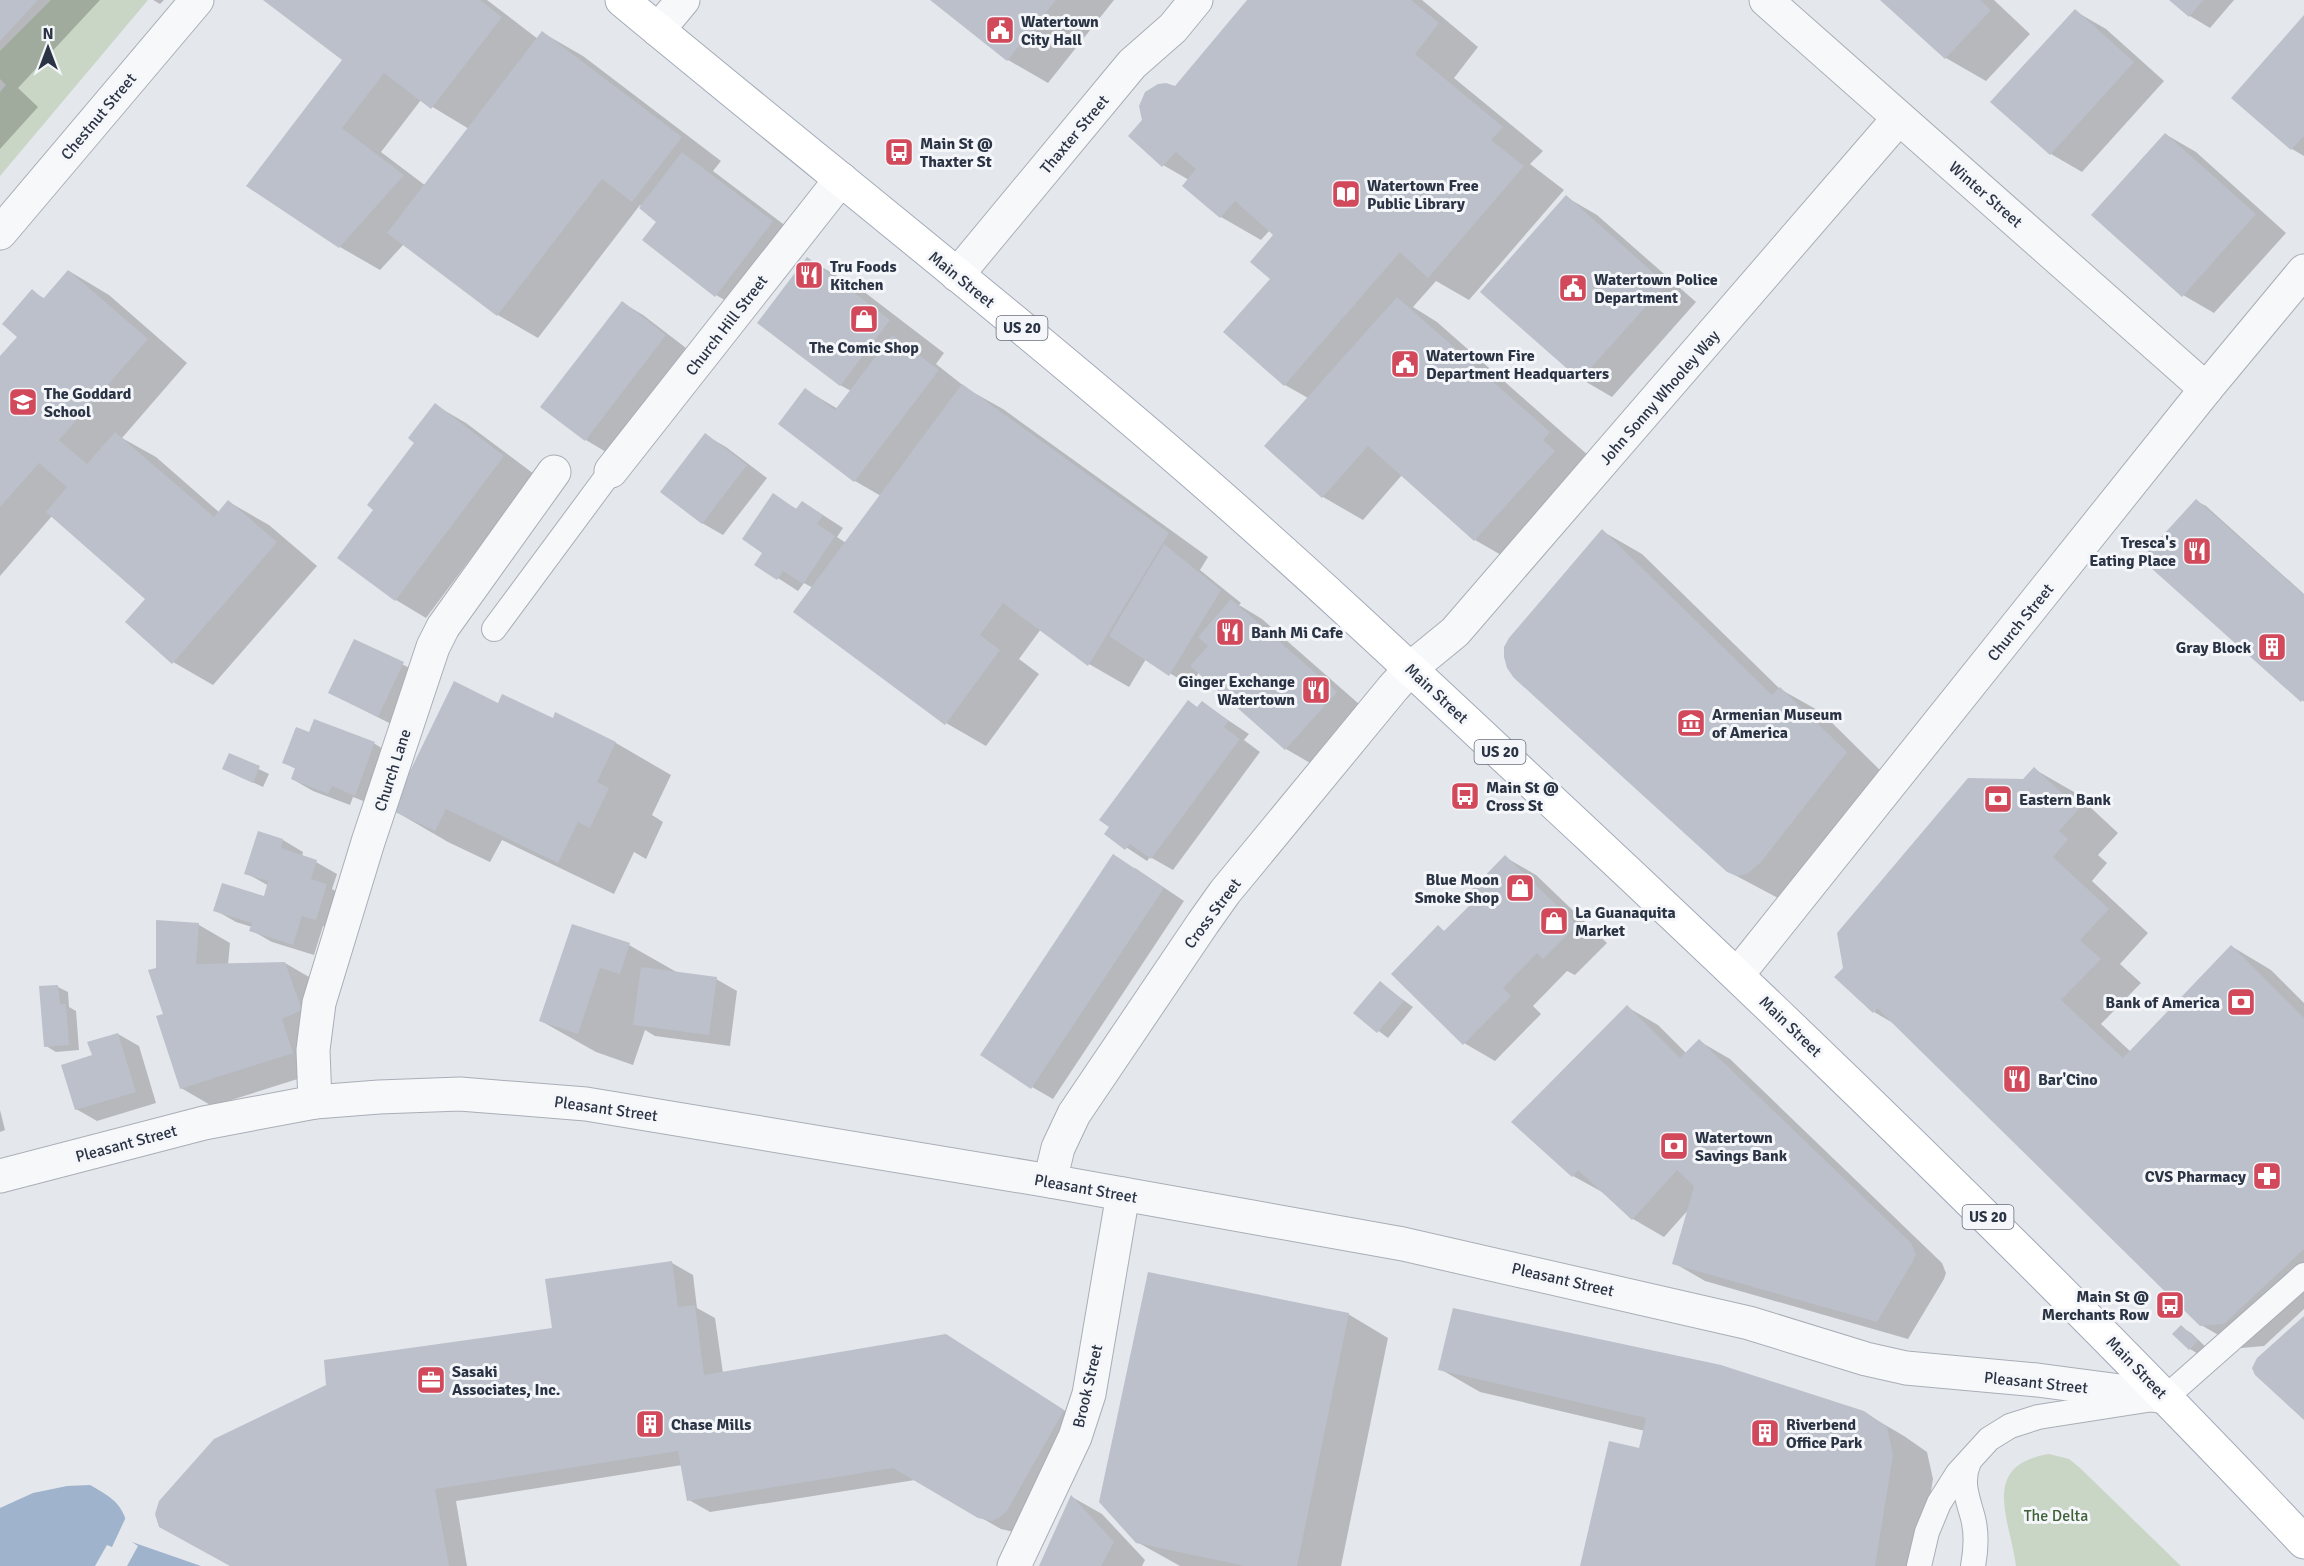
<svg xmlns="http://www.w3.org/2000/svg" width="2304" height="1566" font-family="Signika,sans-serif">
<style>
.green{fill:#c9d6c5}
.water{fill:#9fb4cc}
.pier{fill:#e4e7ec}
.shadow{fill:#0003;fill-rule:evenodd}
.building{fill:#bbc0ca}
.lines{fill:none;stroke-linecap:round;stroke-linejoin:round}
.service-casing{stroke:#a9aeb7;stroke-width:26}
.minor-casing{stroke:#a9aeb7;stroke-width:35}
.tertiary-casing{stroke:#a9aeb7;stroke-width:35}
.primary-casing{stroke:#a3abb8;stroke-width:35}
.service{stroke:#f7f8fa;stroke-width:24}
.minor{stroke:#f7f8fa;stroke-width:33}
.tertiary{stroke:#f7f8fa;stroke-width:33}
.primary{stroke:#fff;stroke-width:33}
.labels{text-anchor:middle;stroke-width:6;stroke-linejoin:round;paint-order:stroke}
.shield{fill:#f4f6f9;stroke:#676e7b;stroke-width:1.5}
.shield-label{font-size:15px;font-weight:bold;fill:#2b3445}
.poi-label{font-size:16px;font-weight:bold;fill:#2b3445;stroke:#f4f6f9;text-anchor:start}
.street-label{font-size:16px;fill:#2b3445;stroke:#f4f6f9}
.park-label{font-size:16px;fill:#3f6138;stroke:#f4f6f9}
</style>
<rect width="100%" height="100%" fill="#e4e7ec"/>
<g class="green">
<polygon points="51,0 148,0 0,176 0,92 6,85 0,79 0,51"/>
<path d="M 2049,1454 L 2069,1459 L 2080,1468 L 2181,1566 L 2016,1566 C 2011,1522 1978,1465 2049,1454 Z"/>
</g>
<path class="water" d="M 90,1485 C 121,1502 124,1508 132,1542 L 201,1566 L 0,1566 L 0,1508 L 33,1493 L 67,1486 Z"/>
<polygon class="pier" points="126,1517 130,1519 134,1538 132,1542 138,1546 127,1566 95,1566 107,1545 112,1547"/>
<g class="shadow">
<polygon points="0,0 100,0 18,88 38,107 0,149"/>
<polygon points="153,0 164,0 160,4"/>
<path d="M 266,0 L 487,0 L 538,39 L 543,33 L 583,56 L 721,161 L 713,171 L 803,239 L 747,313 L 716,295 L 658,222 L 640,205 L 538,338 L 498,315 L 404,244 L 380,270 L 340,247 L 248,185 L 344,60 ZM 421,100 L 469,129 L 426,186 L 381,152 Z"/>
<polygon points="933,0 1114,0 1048,83 1008,60"/>
<polygon points="1249,0 1422,0 1478,47 1454,78 1543,151 1530,164 1564,190 1469,300 1436,281 1413,307 1437,322 1589,456 1515,563 1475,540 1402,475 1363,520 1323,497 1308,398 1285,385 1275,235 1270,230 1261,240 1221,217 1189,180 1163,165 1176,87"/>
<polygon points="1882,0 1994,0 2030,34 1986,81 1946,58"/>
<polygon points="2171,0 2234,0 2210,28 2190,16"/>
<polygon points="2075,11 2106,29 2164,81 2082,172 2051,154"/>
<polygon points="2304,18 2304,156 2292,149"/>
<polygon points="2165,134 2196,152 2286,233 2214,313 2183,295"/>
<polygon points="1566,197 1597,215 1696,302 1612,397 1581,379"/>
<polygon points="808,259 863,291 944,353 936,364 969,390 1003,409 1208,557 1200,570 1241,603 1239,605 1262,619 1367,711 1317,767 1286,749 1199,672 1191,686 1146,659 1129,687 1089,664 1041,629 1019,659 1039,674 986,746 946,723 813,588 804,583 798,591 756,564 764,552 773,495 798,510 803,503 823,515 843,528 837,537 846,543 881,496 855,481 806,390 838,409 851,391 840,385"/>
<polygon points="69,271 109,295 187,363 122,438 156,457 220,513 229,502 269,525 317,566 213,685 173,662 147,599 52,516 0,576 0,359 19,337 32,291 45,299"/>
<polygon points="623,303 643,315 686,348 606,452 586,440"/>
<polygon points="435,405 466,423 534,474 426,618 396,600 375,510 416,443"/>
<polygon points="705,435 726,447 767,478 723,535 702,523"/>
<polygon points="2196,501 2206,506 2304,594 2304,702"/>
<polygon points="1602,531 1642,554 1780,689 1821,712 1886,776 1778,898 1727,871"/>
<polygon points="355,641 424,675 399,728 330,693"/>
<polygon points="1202,703 1249,734 1244,740 1260,752 1173,870 1150,857 1147,861 1106,834"/>
<polygon points="499,705 553,720 556,714 616,743 671,775 652,815 663,822 646,859 634,852 614,894 502,840 490,862 448,842 393,810"/>
<polygon points="315,721 375,744 395,756 376,806 353,797 350,805 313,791 292,779 296,769 283,762 310,734"/>
<polygon points="230,755 269,774 263,787 224,769"/>
<polygon points="2034,769 2074,792 2118,833 2098,855 2107,863 2092,881 2148,933 2120,964 2141,983 2101,1024 2131,1052 2231,946 2271,970 2304,1003 2304,1309 2264,1346 2241,1348 2201,1325 1893,1023 1874,1012 2024,781"/>
<polygon points="283,840 303,852 302,857 316,862 337,874 332,889 347,898 337,931 323,926 314,955 272,942 251,930 252,927 236,922 215,910 265,897 269,886 246,873"/>
<polygon points="1505,857 1536,875 1607,943 1575,975 1567,971 1533,1006 1541,1014 1495,1061 1464,1043 1438,927 1446,932 1481,896"/>
<polygon points="1135,868 1184,901 1053,1099 1032,1087"/>
<polygon points="158,921 199,925 230,943 228,965 285,963 316,981 323,1071 212,1106 181,1088 164,1015 158,969"/>
<polygon points="573,926 629,945 680,974 716,979 737,991 730,1046 655,1036 645,1030 633,1065 596,1052 541,1021"/>
<polygon points="1380,983 1413,1007 1388,1038 1355,1013"/>
<polygon points="58,987 68,992 69,1007 76,1011 79,1050 56,1052 46,1046"/>
<polygon points="1627,1007 1658,1025 1687,1054 1699,1041 1730,1059 1942,1263 1946,1273 1944,1279 1908,1339 1705,1281 1674,1263 1690,1208 1664,1237 1633,1219 1604,1193 1573,1176"/>
<polygon points="118,1034 139,1046 156,1103 97,1121 76,1109 93,1056"/>
<polygon points="0,1110 5,1130 0,1132"/>
<polygon points="672,1263 693,1275 697,1308 715,1318 723,1373 946,1335 1084,1423 1014,1532 1001,1529 915,1480 710,1512 689,1500 682,1465 456,1501 467,1566 232,1566 553,1329"/>
<polygon points="1348,1314 1388,1338 1341,1566 1180,1566 1137,1542"/>
<polygon points="2181,1327 2191,1333 2207,1348 2200,1355 2190,1349"/>
<polygon points="1440,1369 1863,1412 1904,1436 1927,1452 1933,1479 1919,1566 1581,1566 1640,1450 1645,1431 1480,1392"/>
<polygon points="1072,1497 1102,1514 1145,1560 1142,1566 1040,1566"/>
</g>
<g class="building">
<polygon points="0,0 38,0 0,41"/>
<polygon points="263,0 480,0 502,17 431,109 384,73 342,128 404,175 339,248 246,186 342,60"/>
<polygon points="930,0 1056,0 1007,61"/>
<polygon points="1247,0 1411,0 1439,23 1415,54 1503,127 1491,140 1524,166 1428,278 1400,252 1284,386 1223,332 1270,279 1250,262 1273,235 1235,201 1220,218 1182,186 1196,169 1176,152 1162,167 1128,136 1142,120 1139,106 1145,92 1158,84 1166,83 1175,86"/>
<polygon points="1880,0 1980,0 1991,10 1945,59"/>
<polygon points="2169,0 2203,0 2189,17"/>
<polygon points="2075,9 2134,62 2050,155 1990,102"/>
<polygon points="2304,15 2304,136 2291,150 2231,98"/>
<polygon points="542,31 682,137 632,202 602,179 497,316 387,233"/>
<polygon points="2165,133 2256,214 2182,297 2091,215"/>
<polygon points="682,152 773,221 715,297 642,240 656,222 639,208"/>
<polygon points="1566,195 1666,284 1580,380 1480,292"/>
<polygon points="807,257 890,320 840,386 757,323"/>
<polygon points="68,270 148,339 59,440 87,464 115,432 214,517 228,500 277,542 172,664 125,622 145,599 46,512 67,487 39,463 0,507 0,356 17,337 2,324 32,289 43,299"/>
<polygon points="1397,297 1550,432 1543,440 1555,451 1474,541 1368,446 1322,498 1264,446"/>
<polygon points="622,301 666,335 585,441 540,407"/>
<polygon points="892,335 939,370 854,482 778,424 805,388 835,410"/>
<polygon points="962,384 1169,533 1088,666 1003,603 980,635 1000,650 945,725 793,612"/>
<polygon points="435,403 504,456 395,601 337,558 373,510 367,505 414,443 408,438"/>
<polygon points="705,433 747,465 702,524 660,492"/>
<polygon points="773,493 796,509 802,501 823,515 817,524 835,536 803,584 783,571 777,580 754,565 762,553 742,539"/>
<polygon points="2196,499 2304,595 2304,699 2301,702 2141,559"/>
<polygon points="1602,529 1772,695 1780,687 1847,752 1761,862 1747,874 1737,876 1727,872 1514,678 1507,668 1504,657 1504,647 1509,638"/>
<polygon points="1164,544 1221,590 1169,676 1109,636"/>
<polygon points="1231,599 1337,692 1285,750 1190,666 1208,646 1198,637"/>
<polygon points="354,639 404,662 378,717 328,693"/>
<polygon points="454,681 498,703 502,694 553,718 555,712 616,742 597,782 609,788 590,828 578,822 558,863 446,809 435,831 391,810"/>
<polygon points="1188,700 1197,707 1202,701 1229,721 1224,727 1240,739 1151,859 1130,844 1125,850 1104,834 1109,827 1099,820"/>
<polygon points="314,719 375,742 355,796 332,786 328,794 291,779 295,768 282,763 296,727 309,732"/>
<polygon points="229,753 260,766 253,783 222,769"/>
<polygon points="2034,767 2079,809 2059,831 2068,839 2053,857 2109,909 2080,940 2101,959 2061,1000 2123,1058 2231,945 2304,1018 2304,1249 2224,1324 2200,1326 1877,1008 1873,1013 1834,977 1843,968 1837,933 1968,778 2023,779"/>
<polygon points="258,831 283,839 281,848 317,860 311,879 327,884 316,920 302,916 293,945 249,931 252,923 213,911 222,883 264,896 268,881 244,874"/>
<polygon points="1113,854 1164,888 1031,1089 980,1055"/>
<polygon points="1505,855 1577,925 1543,959 1537,953 1503,988 1511,996 1463,1045 1391,974 1438,925 1444,931 1479,896 1472,889"/>
<polygon points="156,920 199,923 196,964 285,962 302,1010 282,1019 293,1053 180,1089 156,1016 163,1014 148,970 156,968"/>
<polygon points="572,924 630,943 620,974 600,968 578,1034 539,1021"/>
<polygon points="641,967 717,977 709,1035 633,1025"/>
<polygon points="1380,981 1404,1001 1377,1033 1353,1013"/>
<polygon points="58,985 60,1004 66,1004 69,1045 44,1047 39,986"/>
<polygon points="1627,1005 1680,1058 1699,1039 1911,1243 1916,1254 1913,1261 1877,1322 1672,1264 1694,1186 1677,1170 1632,1220 1578,1170 1572,1177 1511,1122"/>
<polygon points="118,1033 136,1092 75,1110 61,1065 92,1055 87,1042"/>
<polygon points="672,1261 678,1307 695,1305 704,1375 946,1334 1064,1410 1007,1511 1000,1517 992,1521 978,1518 893,1468 687,1501 678,1451 435,1489 449,1566 230,1566 159,1527 155,1514 159,1501 214,1439 326,1385 324,1360 552,1328 545,1279"/>
<polygon points="1148,1272 1349,1313 1297,1566 1245,1566 1136,1543 1099,1502"/>
<polygon points="1453,1308 1721,1365 1864,1411 1887,1427 1893,1455 1875,1566 1580,1566 1609,1441 1639,1448 1646,1418 1438,1370"/>
<polygon points="2304,1316 2304,1420 2255,1375 2252,1368 2257,1358"/>
<polygon points="2181,1325 2198,1341 2189,1350 2172,1334"/>
<polygon points="1071,1495 1114,1542 1101,1566 1039,1566"/>
</g>
<g class="lines">
<g class="service-casing">
<g id="service">
<polyline points="494,629 611,471"/>
<path d="M 1969,1462 C 1960,1482 1968,1499 1973,1518 C 1977,1534 1976,1550 1973,1566"/>
<polyline points="1919,1566 1927,1532 1939,1503 1958,1473 1989,1439 2010,1426 2038,1417 2166,1397 2304,1275"/>
</g>
</g>
<g class="minor-casing">
<g id="minor">
<polyline points="1766,0 2206,389"/>
<polyline points="658,30 683,0"/>
<polyline points="0,233 197,0"/>
<polyline points="957,275 1132,64 1173,28 1196,0"/>
<polyline points="611,471 841,179"/>
<polyline points="315,1102 313,1050 319,1003 368,842 433,647 443,627 554,472"/>
<polyline points="1050,1181 1058,1148 1074,1114 1203,923 1225,892 1393,688 1411,668 1455,632 1899,118"/>
<polyline points="1014,1566 1075,1437 1089,1394 1123,1194"/>
</g>
</g>
<g class="tertiary-casing">
<g id="tertiary">
<polyline points="1738,974 2206,389 2304,271"/>
<polyline points="0,1176 204,1123 315,1102 379,1097 460,1094 586,1104 1050,1181 1403,1244 1749,1323 1866,1359 1906,1368 2037,1380 2166,1397"/>
</g>
</g>
<g class="primary-casing">
<path id="primary" d="M 622,0 C 811,157 1003,308 1188,468 C 1324,586 1454,710 1586,833 C 1832,1063 2073,1297 2304,1542"/>
</g>
<use href="#service" class="service"/>
<use href="#minor" class="minor"/>
<use href="#tertiary" class="tertiary"/>
<use href="#primary" class="primary"/>
</g>
<defs>
<g id="civic-square" transform="scale(1.5)"><rect x="-9" y="-9" width="18" height="18" rx="4" fill="#d1495b" stroke="#f4f6f9"/><path d="M-.6-6.5H3V-4.5H.6V-3L4-1V1h2V6H-6V1h2V-1L-.6-3ZM-1.2 2.5V6h2.4V2.5Z" fill="#fff"/></g>
<g id="bus-square" transform="scale(1.5)"><rect x="-9" y="-9" width="18" height="18" rx="4" fill="#d1495b" stroke="#f4f6f9"/><path d="M-5-6H5V4H4V6H2V4H-2V6H-4V4H-5ZM-3.5-4V0h7V-4ZM-3.5 1.2v1.5H-2V1.2ZM2 1.2v1.5H3.5V1.2Z" fill="#fff"/></g>
<g id="library-square" transform="scale(1.5)"><rect x="-9" y="-9" width="18" height="18" rx="4" fill="#d1495b" stroke="#f4f6f9"/><path d="M-6-4Q-3-5.5-.7-3.5V5Q-3 3-6 4ZM6-4Q3-5.5 .7-3.5V5Q3 3 6 4Z" fill="#fff"/></g>
<g id="restaurant-square" transform="scale(1.5)"><rect x="-9" y="-9" width="18" height="18" rx="4" fill="#d1495b" stroke="#f4f6f9"/><path d="M-5-6h1v4h1v-4h1v4h1v-4h1v5L-1.5 .5V6h-2V.5L-5-1ZM5-6V6H3V1.5H1.5Q1.5-4 5-6Z" fill="#fff"/></g>
<g id="shop-square" transform="scale(1.5)"><rect x="-9" y="-9" width="18" height="18" rx="4" fill="#d1495b" stroke="#f4f6f9"/><path d="M-5-2.5h2.3a2.7 3.5 0 0 1 5.4 0H5L5.5 6h-11ZM-1.5-2.5h3a1.5 2.3 0 0 0-3 0Z" fill="#fff"/></g>
<g id="school-square" transform="scale(1.5)"><rect x="-9" y="-9" width="18" height="18" rx="4" fill="#d1495b" stroke="#f4f6f9"/><path d="M0-5L7-2L0 1L-7-2ZM-4 1L0 2.5L4 1V4Q0 6-4 4Z" fill="#fff"/></g>
<g id="building-square" transform="scale(1.5)"><rect x="-9" y="-9" width="18" height="18" rx="4" fill="#d1495b" stroke="#f4f6f9"/><path d="M-4-6H4V6H1V3H-1V6H-4ZM-2.5-4.3h1.7v1.8h-1.7ZM.8-4.3h1.7v1.8H.8ZM-2.5-1h1.7V.8h-1.7ZM.8-1h1.7V.8H.8Z" fill="#fff"/></g>
<g id="museum-square" transform="scale(1.5)"><rect x="-9" y="-9" width="18" height="18" rx="4" fill="#d1495b" stroke="#f4f6f9"/><path d="M0-6L6-3V-2H-6V-3ZM-5-1h2V3h-2ZM-1-1h2V3h-2ZM3-1h2V3H3ZM-6 4H6V6H-6Z" fill="#fff"/></g>
<g id="bank-square" transform="scale(1.5)"><rect x="-9" y="-9" width="18" height="18" rx="4" fill="#d1495b" stroke="#f4f6f9"/><path d="M-6-4H6V4H-6ZM0-2.3a2.3 2.3 0 1 0 0 4.6a2.3 2.3 0 1 0 0-4.6Z" fill="#fff"/></g>
<g id="pharmacy-square" transform="scale(1.5)"><rect x="-9" y="-9" width="18" height="18" rx="4" fill="#d1495b" stroke="#f4f6f9"/><path d="M-2-6h4v4h4v4h-4v4h-4v-4h-4v-4h4Z" fill="#fff"/></g>
<g id="office-square" transform="scale(1.5)"><rect x="-9" y="-9" width="18" height="18" rx="4" fill="#d1495b" stroke="#f4f6f9"/><path d="M-6-3h4V-5.5h4V-3h4V5H-6ZM-1-4.5V-3h2v-1.5ZM-6 0V1H6V0Z" fill="#fff"/></g>
</defs>
<g fill-rule="evenodd">
<use href="#civic-square" x="1000" y="30"/>
<use href="#bus-square" x="899" y="152"/>
<use href="#library-square" x="1346" y="194"/>
<use href="#restaurant-square" x="809" y="275"/>
<use href="#civic-square" x="1573" y="288"/>
<use href="#shop-square" x="864" y="319"/>
<use href="#civic-square" x="1405" y="364"/>
<use href="#school-square" x="23" y="402"/>
<use href="#restaurant-square" x="2197" y="551"/>
<use href="#restaurant-square" x="1230" y="632"/>
<use href="#building-square" x="2272" y="647"/>
<use href="#restaurant-square" x="1316" y="690"/>
<use href="#museum-square" x="1691" y="723"/>
<use href="#bus-square" x="1465" y="796"/>
<use href="#bank-square" x="1998" y="799"/>
<use href="#shop-square" x="1520" y="888"/>
<use href="#shop-square" x="1554" y="921"/>
<use href="#bank-square" x="2241" y="1002"/>
<use href="#restaurant-square" x="2017" y="1079"/>
<use href="#bank-square" x="1674" y="1146"/>
<use href="#pharmacy-square" x="2267" y="1176"/>
<use href="#bus-square" x="2170" y="1305"/>
<use href="#office-square" x="431" y="1380"/>
<use href="#building-square" x="650" y="1424"/>
<use href="#building-square" x="1765" y="1433"/>
</g>
<g class="labels">
<g class="shield">
<rect x="996.5" y="316" width="51" height="24" rx="4.5"/>
<rect x="1474.5" y="740" width="51" height="24" rx="4.5"/>
<rect x="1962.5" y="1205" width="51" height="24" rx="4.5"/>
</g>
<g class="shield-label">
<text x="1022" y="333">US 20</text>
<text x="1500" y="757">US 20</text>
<text x="1988" y="1222">US 20</text>
</g>
<g class="poi-label">
<text x="1021" y="27">Watertown<tspan x="1021" dy="18">City Hall</tspan></text>
<text x="920" y="149">Main St @<tspan x="920" dy="18">Thaxter St</tspan></text>
<text x="1367" y="191">Watertown Free<tspan x="1367" dy="18">Public Library</tspan></text>
<text x="830" y="272">Tru Foods<tspan x="830" dy="18">Kitchen</tspan></text>
<text x="1594" y="285">Watertown Police<tspan x="1594" dy="18">Department</tspan></text>
<text x="864" y="353" text-anchor="middle">The Comic Shop</text>
<text x="1426" y="361">Watertown Fire<tspan x="1426" dy="18">Department Headquarters</tspan></text>
<text x="44" y="399">The Goddard<tspan x="44" dy="18">School</tspan></text>
<text x="2176" y="548" text-anchor="end">Tresca's<tspan x="2176" dy="18">Eating Place</tspan></text>
<text x="1251" y="638">Banh Mi Cafe</text>
<text x="2251" y="653" text-anchor="end">Gray Block</text>
<text x="1295" y="687" text-anchor="end">Ginger Exchange<tspan x="1295" dy="18">Watertown</tspan></text>
<text x="1712" y="720">Armenian Museum<tspan x="1712" dy="18">of America</tspan></text>
<text x="1486" y="793">Main St @<tspan x="1486" dy="18">Cross St</tspan></text>
<text x="2019" y="805">Eastern Bank</text>
<text x="1499" y="885" text-anchor="end">Blue Moon<tspan x="1499" dy="18">Smoke Shop</tspan></text>
<text x="1575" y="918">La Guanaquita<tspan x="1575" dy="18">Market</tspan></text>
<text x="2220" y="1008" text-anchor="end">Bank of America</text>
<text x="2038" y="1085">Bar'Cino</text>
<text x="1695" y="1143">Watertown<tspan x="1695" dy="18">Savings Bank</tspan></text>
<text x="2246" y="1182" text-anchor="end">CVS Pharmacy</text>
<text x="2149" y="1302" text-anchor="end">Main St @<tspan x="2149" dy="18">Merchants Row</tspan></text>
<text x="452" y="1377">Sasaki<tspan x="452" dy="18">Associates, Inc.</tspan></text>
<text x="671" y="1430">Chase Mills</text>
<text x="1786" y="1430">Riverbend<tspan x="1786" dy="18">Office Park</tspan></text>
</g>
<g class="street-label">
<text transform="translate(98 116) rotate(-50)" y="6">Chestnut Street</text>
<text transform="translate(1074 134) rotate(-50)" y="6">Thaxter Street</text>
<text transform="translate(1986 194) rotate(41)" y="6">Winter Street</text>
<text transform="translate(962 279) rotate(39)" y="6">Main Street</text>
<text transform="translate(726 325) rotate(-52)" y="6">Church Hill Street</text>
<text transform="translate(1659 397) rotate(-49)" y="6">John Sonny Whooley Way</text>
<text transform="translate(2020 622) rotate(-51)" y="6">Church Street</text>
<text transform="translate(1437 693) rotate(43)" y="6">Main Street</text>
<text transform="translate(392 770) rotate(-72)" y="6">Church Lane</text>
<text transform="translate(1212 913) rotate(-53)" y="6">Cross Street</text>
<text transform="translate(1791 1026) rotate(44)" y="6">Main Street</text>
<text transform="translate(606 1108) rotate(8)" y="6">Pleasant Street</text>
<text transform="translate(126 1143) rotate(-15)" y="6">Pleasant Street</text>
<text transform="translate(1086 1188) rotate(10)" y="6">Pleasant Street</text>
<text transform="translate(1563 1279) rotate(13)" y="6">Pleasant Street</text>
<text transform="translate(2137 1367) rotate(46)" y="6">Main Street</text>
<text transform="translate(2036 1382) rotate(6)" y="6">Pleasant Street</text>
<text transform="translate(1087 1386) rotate(-77)" y="6">Brook Street</text>
</g>
<g class="park-label">
<text x="2056" y="1521">The Delta</text>
</g>
</g>
<g transform="translate(48 48)" stroke="#f4f6f9" stroke-width="4.5" paint-order="stroke">
<path d="M0-4.5L10 22L0 15L-10 22Z" fill="#2b3445"/>
<text y="-9" font-size="16" font-weight="bold" text-anchor="middle" fill="#2b3445">N</text>
</g>
</svg>
